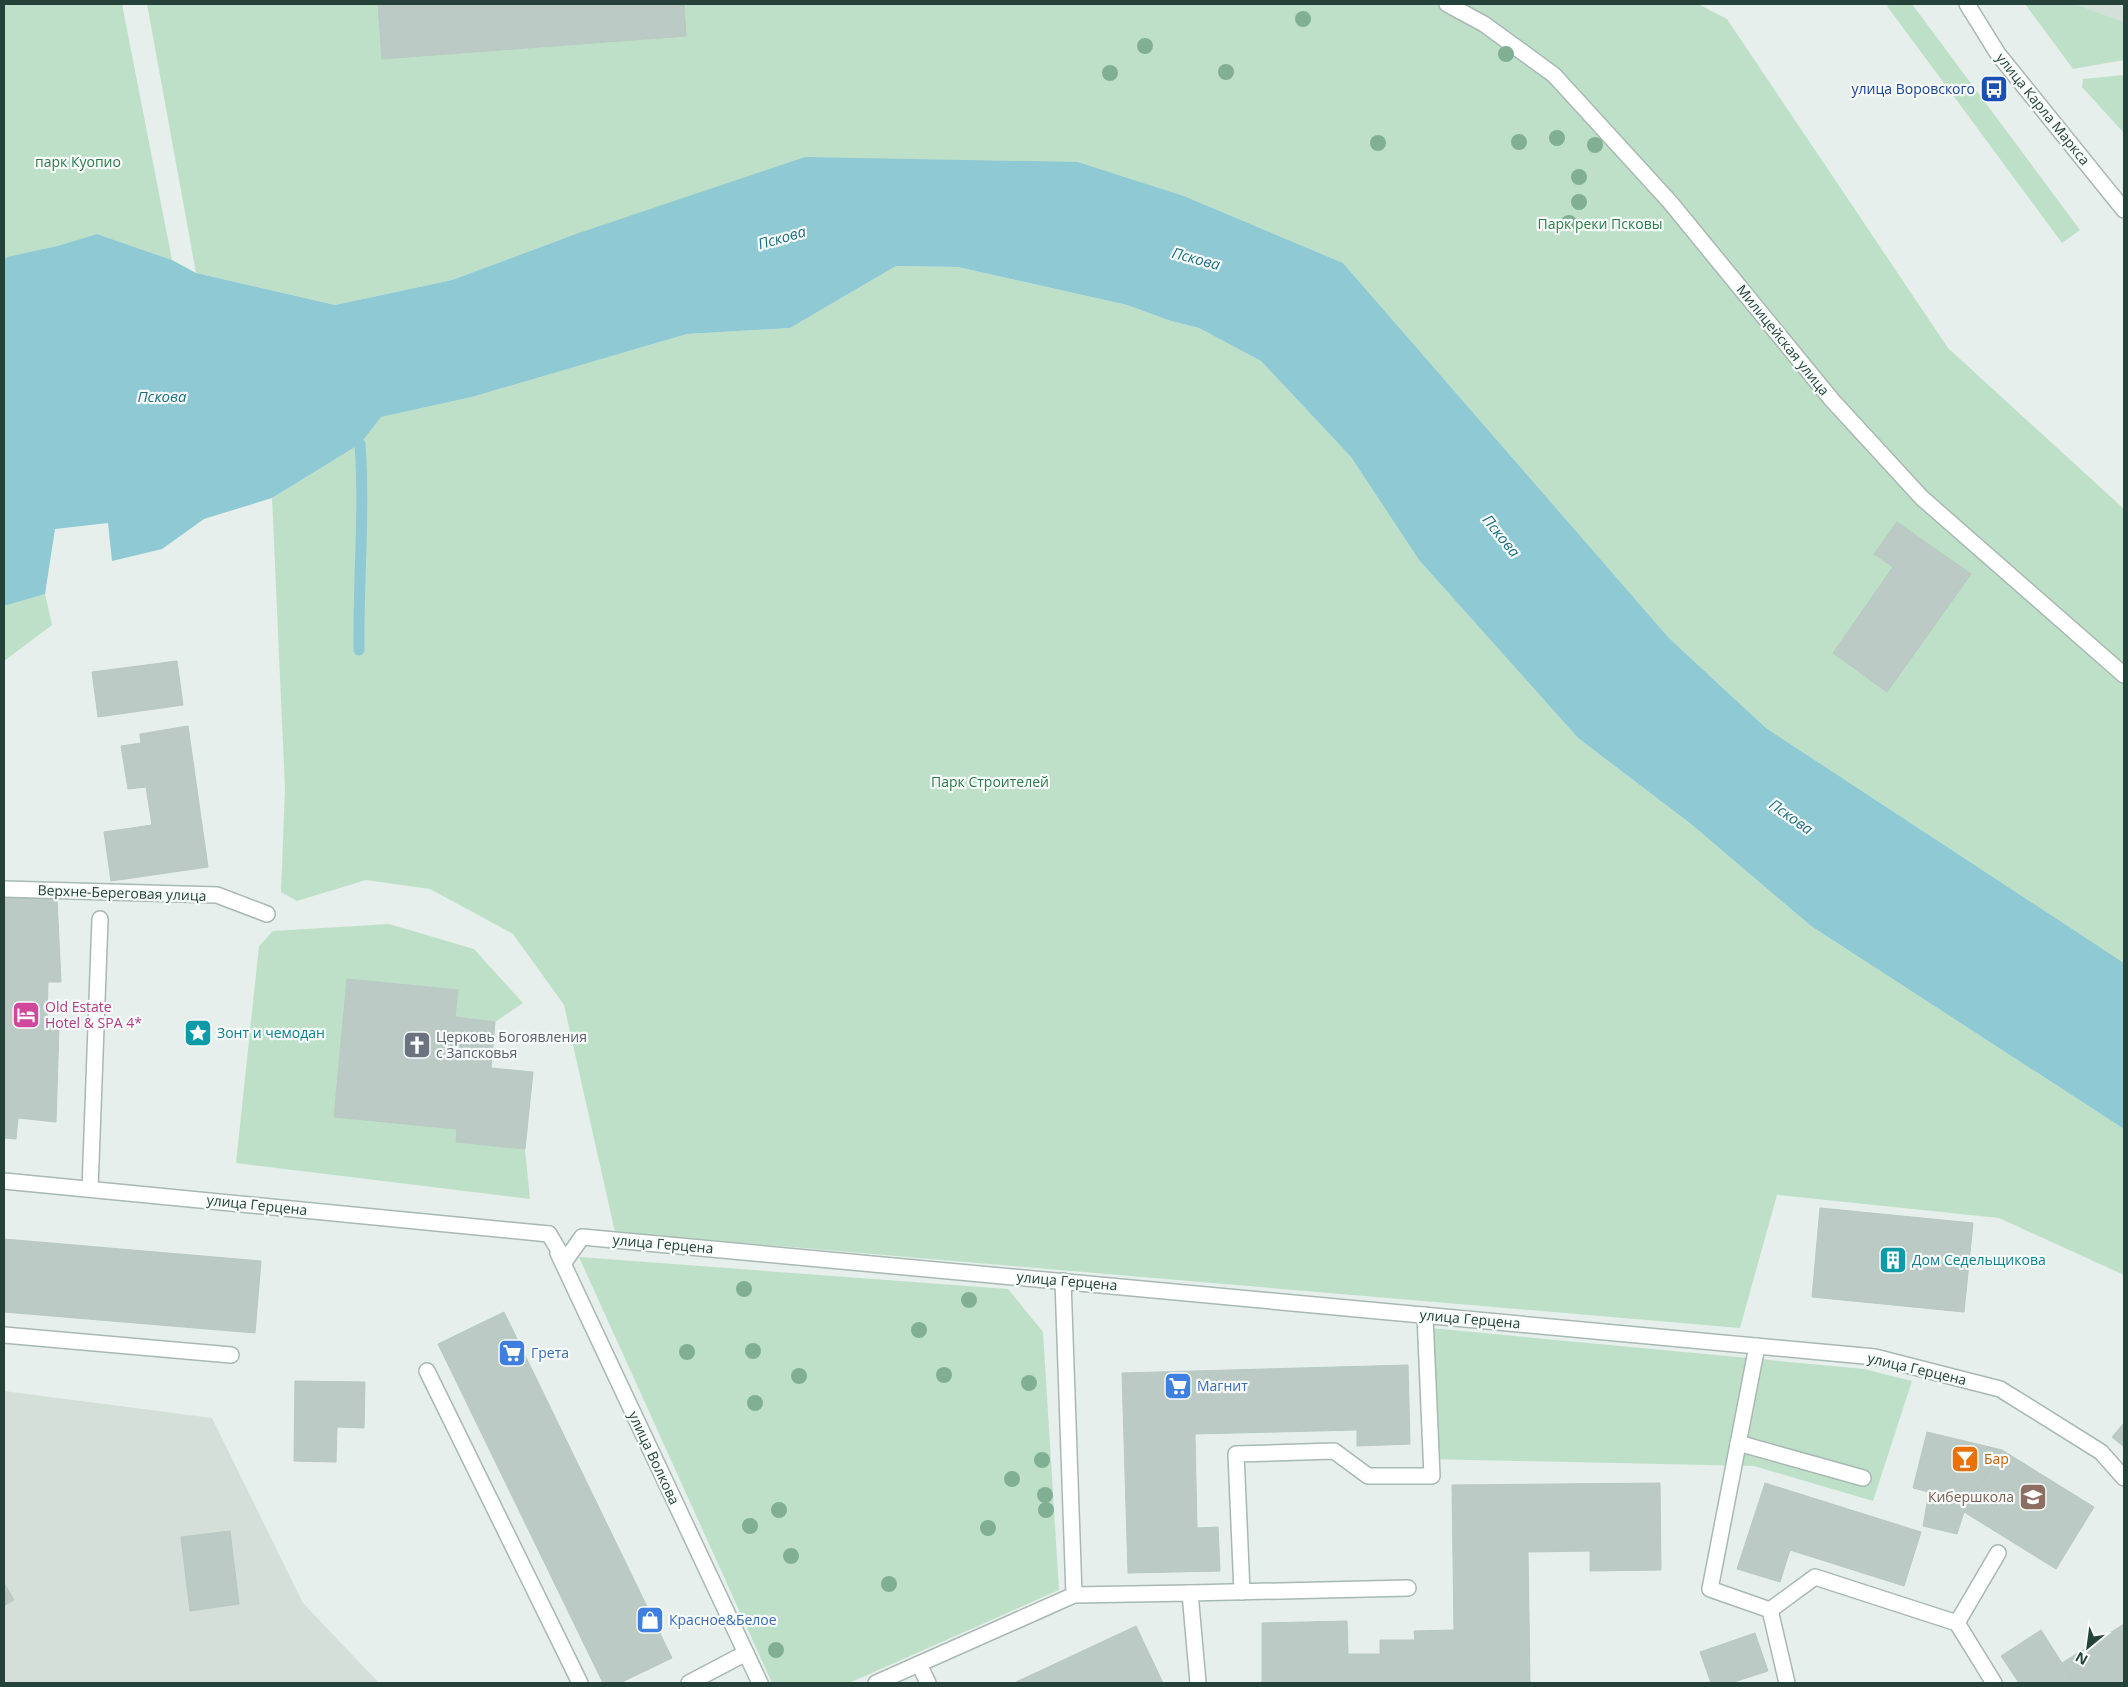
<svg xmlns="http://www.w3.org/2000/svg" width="2128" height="1687" font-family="'Open Sans',sans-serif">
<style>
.built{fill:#d4dfda}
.green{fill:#bfe0c8}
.water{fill:#8ec9d4}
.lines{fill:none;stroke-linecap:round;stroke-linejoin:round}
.stream{stroke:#8ec9d4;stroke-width:11}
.building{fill:#bbcac4;stroke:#b8c9c2}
.service-casing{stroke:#a8b8b2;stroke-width:18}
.pedestrian-casing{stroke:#a8b8b2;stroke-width:18}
.minor-casing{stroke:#a8b8b2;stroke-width:18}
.service{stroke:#fff;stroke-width:15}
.pedestrian{stroke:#fff;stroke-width:15}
.minor{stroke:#fff;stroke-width:15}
.tree{fill:#80af93}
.labels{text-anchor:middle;stroke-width:4.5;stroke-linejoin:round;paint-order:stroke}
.transit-label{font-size:14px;fill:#164399;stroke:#f7fbf9;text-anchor:end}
.street-label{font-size:14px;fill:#24423a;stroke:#f7fbf9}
.park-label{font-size:14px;fill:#2d7a4b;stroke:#f7fbf9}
.hotel-label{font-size:14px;fill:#b23c85;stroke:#f7fbf9;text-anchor:start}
.culture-label{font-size:14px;fill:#0d838f;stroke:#f7fbf9;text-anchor:start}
.worship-label{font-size:14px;fill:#5b616d;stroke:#f7fbf9;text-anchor:start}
.shop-label{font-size:14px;fill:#366cbe;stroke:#f7fbf9;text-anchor:start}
.food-label{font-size:14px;fill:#c56008;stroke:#f7fbf9;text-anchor:start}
.education-label{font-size:14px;fill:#785e54;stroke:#f7fbf9;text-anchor:end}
.water-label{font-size:15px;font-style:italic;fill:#1c6f80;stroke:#f7fbf9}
</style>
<rect width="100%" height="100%" fill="#e6efeb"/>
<g class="built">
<polygon points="2075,4 2124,4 2124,22"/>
<polygon points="4,1391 212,1418 303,1603 379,1683 4,1683"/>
</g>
<g class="green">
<polygon points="4,4 122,4 172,260 97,234 57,246 8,257 4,260"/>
<polygon points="147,4 1698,4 1727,19 1948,348 2124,509 2124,963 1766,728 1669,638 1343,263 1184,196 1078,162 573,235 452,280 335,305 196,273"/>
<polygon points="1890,4 1912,4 2080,230 2062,243 1887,6"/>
<polygon points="2025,4 2075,4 2124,22 2124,60 2073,69"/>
<polygon points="2124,75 2124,133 2082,87 2083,79"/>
<polygon points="896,266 958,267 1127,305 1171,321 1199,328 1261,361 1351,457 1419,560 1578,738 1691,824 1811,926 2124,1129 2124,1275 1999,1218 1777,1195 1740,1328 615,1232 564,1005 513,934 430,889 366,880 297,901 281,892 285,789 272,498 360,444 380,417 472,397 687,334 790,328"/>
<polygon points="45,594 52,625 4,661 4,606"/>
<polygon points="389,924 474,949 523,1003 495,1022 455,1017 457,990 347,979 334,1116 457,1129 456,1142 525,1149 530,1199 236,1163 259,946 273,931"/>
<polygon points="579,1257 1008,1289 1043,1332 1059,1590 849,1683 772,1683"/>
<polygon points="1419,1327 1864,1369 1912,1381 1873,1501 1754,1466 1425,1459"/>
</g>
<polygon class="water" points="805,157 1078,162 1184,196 1343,263 1669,638 1766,728 2124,963 2124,1129 1811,926 1691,824 1578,738 1419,560 1351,457 1261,361 1199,328 1171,321 1127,305 958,267 896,266 790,328 687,334 472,397 381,417 360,444 272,498 204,519 162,549 112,561 108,523 55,529 45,594 4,606 4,260 7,257 57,246 97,234 172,260 196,273 335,305 452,280 573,235"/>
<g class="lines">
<path class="stream" d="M 359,650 C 358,581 365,512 360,444"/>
</g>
<g class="building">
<polygon points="378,4 684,4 686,36 382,59"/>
<polygon points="1897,522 1971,574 1887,692 1833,653 1893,567 1874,554"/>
<polygon points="177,661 183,705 98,717 92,672"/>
<polygon points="188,726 208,867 111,881 104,832 152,825 146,787 128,789 121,746 141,743 140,734"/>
<polygon points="4,897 57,899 61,982 48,982 47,1025 59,1026 56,1122 18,1118 16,1139 4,1138"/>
<polygon points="347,979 458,990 455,1017 495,1022 491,1068 533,1072 525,1149 456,1142 457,1129 334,1117"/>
<polygon points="1820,1208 1973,1223 1964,1312 1812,1297"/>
<polygon points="4,1239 261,1261 255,1333 4,1312"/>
<polygon points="504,1312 672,1658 620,1683 603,1683 438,1344"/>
<polygon points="1408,1365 1410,1444 1357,1446 1357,1430 1195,1434 1197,1528 1218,1527 1220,1571 1128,1573 1122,1373"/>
<polygon points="295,1381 365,1382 364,1428 337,1427 336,1462 294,1461"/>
<polygon points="2124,1423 2124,1447 2112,1437"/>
<polygon points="1927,1432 2002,1450 1964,1512 1957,1534 1923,1526 1929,1492 1913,1488"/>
<polygon points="2002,1450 2094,1507 2056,1569 1964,1512"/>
<polygon points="1660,1483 1661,1570 1590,1571 1590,1551 1528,1552 1530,1683 1262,1683 1262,1623 1347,1621 1348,1654 1380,1654 1380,1640 1415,1640 1414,1631 1454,1630 1452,1485"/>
<polygon points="1765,1483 1921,1532 1904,1586 1790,1550 1780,1582 1737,1569"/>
<polygon points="230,1531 239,1604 190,1611 181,1537"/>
<polygon points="4,1583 14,1600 4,1606"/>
<polygon points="2124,1624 2124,1683 2075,1683 2062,1663"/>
<polygon points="1136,1626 1163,1683 1014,1683"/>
<polygon points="2041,1630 2062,1663 2075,1683 2019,1683 2001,1656"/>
<polygon points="1755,1633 1768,1671 1731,1683 1711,1683 1700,1652"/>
</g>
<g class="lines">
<g class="service-casing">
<g id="service">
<polyline points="90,1189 100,919"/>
<polyline points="4,1335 231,1355"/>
<polyline points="1757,1346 1710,1589 1770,1610 1787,1683"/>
<polyline points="427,1371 580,1683"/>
<polyline points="1738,1443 1863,1478"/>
<polyline points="1242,1592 1236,1454 1334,1451 1368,1476 1432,1476 1425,1315"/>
<polyline points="1190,1593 1408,1588"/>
<polyline points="1074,1595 1190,1593 1198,1683"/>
<polyline points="1770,1610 1815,1577 1957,1623 1998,1553"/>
<polyline points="1957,1623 1994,1683"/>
<polyline points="919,1664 928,1683"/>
<polyline points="689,1683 746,1653"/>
</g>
</g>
<g class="pedestrian-casing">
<g id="pedestrian">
<polyline points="1447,4 1484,24 1554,75 1670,202 1832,400 1922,498 2124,675"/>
<polyline points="4,889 217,895 267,914"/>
</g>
</g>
<g class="minor-casing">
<g id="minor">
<polyline points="1967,4 1998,54 2124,210"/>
<polyline points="4,1181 549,1234"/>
<polyline points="549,1234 565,1261 582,1237 1875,1357 2000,1389 2101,1452 2124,1478"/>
<polyline points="558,1253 760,1683"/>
<polyline points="876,1683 1074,1595 1063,1281"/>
</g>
</g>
<use href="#service" class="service"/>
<use href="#pedestrian" class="pedestrian"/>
<use href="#minor" class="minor"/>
</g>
<g class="tree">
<circle cx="1303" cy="19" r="8"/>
<circle cx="1145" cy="46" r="8"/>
<circle cx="1506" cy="54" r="8"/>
<circle cx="1226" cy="72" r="8"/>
<circle cx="1110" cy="73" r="8"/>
<circle cx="1557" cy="138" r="8"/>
<circle cx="1519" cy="142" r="8"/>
<circle cx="1378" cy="143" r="8"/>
<circle cx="1595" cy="145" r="8"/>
<circle cx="1579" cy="177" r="8"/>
<circle cx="1579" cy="202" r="8"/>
<circle cx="1569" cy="223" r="8"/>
<circle cx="744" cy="1289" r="8"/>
<circle cx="969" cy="1300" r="8"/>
<circle cx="919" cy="1330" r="8"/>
<circle cx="753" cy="1351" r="8"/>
<circle cx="687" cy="1352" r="8"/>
<circle cx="944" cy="1375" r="8"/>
<circle cx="799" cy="1376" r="8"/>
<circle cx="1029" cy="1383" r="8"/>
<circle cx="755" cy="1403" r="8"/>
<circle cx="1042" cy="1460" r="8"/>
<circle cx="1012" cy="1479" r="8"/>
<circle cx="1045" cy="1495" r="8"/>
<circle cx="779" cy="1510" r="8"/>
<circle cx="1046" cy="1510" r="8"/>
<circle cx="750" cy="1526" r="8"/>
<circle cx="988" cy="1528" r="8"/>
<circle cx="791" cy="1556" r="8"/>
<circle cx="889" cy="1584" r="8"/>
<circle cx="776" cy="1650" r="8"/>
</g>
<defs>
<g id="bus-square" transform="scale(1.4375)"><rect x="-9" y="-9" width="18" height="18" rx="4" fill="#1a4fb4" stroke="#f7fbf9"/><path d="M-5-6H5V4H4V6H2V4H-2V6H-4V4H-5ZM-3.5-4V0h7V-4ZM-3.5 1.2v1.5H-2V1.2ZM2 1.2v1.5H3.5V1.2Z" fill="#fff"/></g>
<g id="hotel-square" transform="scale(1.4375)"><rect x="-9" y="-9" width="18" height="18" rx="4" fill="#d1479c" stroke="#f7fbf9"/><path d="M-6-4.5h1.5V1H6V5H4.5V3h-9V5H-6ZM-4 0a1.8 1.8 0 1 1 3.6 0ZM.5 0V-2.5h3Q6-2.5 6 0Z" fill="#fff"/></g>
<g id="sight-square" transform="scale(1.4375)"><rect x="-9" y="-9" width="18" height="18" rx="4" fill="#0f9aa8" stroke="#f7fbf9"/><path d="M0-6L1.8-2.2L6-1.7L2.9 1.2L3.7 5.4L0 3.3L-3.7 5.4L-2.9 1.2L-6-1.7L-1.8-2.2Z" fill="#fff"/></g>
<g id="church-square" transform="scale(1.4375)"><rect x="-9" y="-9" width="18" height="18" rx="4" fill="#6b7280" stroke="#f7fbf9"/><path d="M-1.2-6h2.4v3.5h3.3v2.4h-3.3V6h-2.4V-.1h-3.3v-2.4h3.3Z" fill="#fff"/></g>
<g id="building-square" transform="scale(1.4375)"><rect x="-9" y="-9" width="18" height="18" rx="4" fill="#0f9aa8" stroke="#f7fbf9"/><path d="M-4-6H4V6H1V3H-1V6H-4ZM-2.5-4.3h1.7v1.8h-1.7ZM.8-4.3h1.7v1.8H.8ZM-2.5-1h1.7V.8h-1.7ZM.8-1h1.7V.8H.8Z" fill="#fff"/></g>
<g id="supermarket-square" transform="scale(1.4375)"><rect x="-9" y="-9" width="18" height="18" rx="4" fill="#3f7fe0" stroke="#f7fbf9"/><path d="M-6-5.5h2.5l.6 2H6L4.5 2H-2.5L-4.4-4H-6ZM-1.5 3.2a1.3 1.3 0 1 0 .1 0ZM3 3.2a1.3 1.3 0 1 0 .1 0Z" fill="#fff"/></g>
<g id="bar-square" transform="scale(1.4375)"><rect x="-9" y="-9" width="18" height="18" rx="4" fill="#e8710a" stroke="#f7fbf9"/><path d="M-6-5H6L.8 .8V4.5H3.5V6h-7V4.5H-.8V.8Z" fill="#fff"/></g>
<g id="school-square" transform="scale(1.4375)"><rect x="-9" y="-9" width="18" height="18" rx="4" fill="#8d6e63" stroke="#f7fbf9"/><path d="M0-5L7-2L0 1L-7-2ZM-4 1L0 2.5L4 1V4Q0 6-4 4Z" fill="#fff"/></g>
<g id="shop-square" transform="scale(1.4375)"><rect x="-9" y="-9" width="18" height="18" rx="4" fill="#3f7fe0" stroke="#f7fbf9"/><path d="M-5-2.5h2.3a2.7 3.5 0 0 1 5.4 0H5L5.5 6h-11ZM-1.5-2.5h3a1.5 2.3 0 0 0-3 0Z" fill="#fff"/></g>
</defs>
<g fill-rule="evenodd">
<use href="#bus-square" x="1994" y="89"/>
<use href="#hotel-square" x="26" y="1015"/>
<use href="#sight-square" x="198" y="1033"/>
<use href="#church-square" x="417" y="1045"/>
<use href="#building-square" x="1893" y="1260"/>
<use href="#supermarket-square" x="512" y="1353"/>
<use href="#supermarket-square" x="1178" y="1386"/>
<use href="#bar-square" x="1965" y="1459"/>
<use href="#school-square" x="2033" y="1497"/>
<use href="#shop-square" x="650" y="1620"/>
</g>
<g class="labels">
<g class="transit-label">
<text x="1975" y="94">улица Воровского</text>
</g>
<g class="street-label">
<text transform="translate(2043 109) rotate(51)" y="5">улица Карла Маркса</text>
<text transform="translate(1783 340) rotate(51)" y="5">Милицейская улица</text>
<text transform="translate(122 893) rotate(2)" y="5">Верхне-Береговая улица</text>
<text transform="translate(257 1205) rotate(6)" y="5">улица Герцена</text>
<text transform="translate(663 1244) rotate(5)" y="5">улица Герцена</text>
<text transform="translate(1067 1281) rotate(5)" y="5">улица Герцена</text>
<text transform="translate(1470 1319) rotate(5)" y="5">улица Герцена</text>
<text transform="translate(1917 1369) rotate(13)" y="5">улица Герцена</text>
<text transform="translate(654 1458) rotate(65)" y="5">улица Волкова</text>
</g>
<g class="park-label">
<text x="78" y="167">парк Куопио</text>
<text x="1600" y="229">Парк реки Псковы</text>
<text x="990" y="787">Парк Строителей</text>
</g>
<g class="hotel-label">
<text x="45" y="1012">Old Estate<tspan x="45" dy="16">Hotel &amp; SPA 4*</tspan></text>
</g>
<g class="culture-label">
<text x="217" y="1038">Зонт и чемодан</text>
<text x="1912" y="1265">Дом Седельщикова</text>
</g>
<g class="worship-label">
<text x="436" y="1042">Церковь Богоявления<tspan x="436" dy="16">с Запсковья</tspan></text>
</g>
<g class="shop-label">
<text x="531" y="1358">Грета</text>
<text x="1197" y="1391">Магнит</text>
<text x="669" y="1625">Красное&amp;Белое</text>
</g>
<g class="food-label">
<text x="1984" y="1464">Бар</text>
</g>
<g class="education-label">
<text x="2014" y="1502">Кибершкола</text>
</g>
<g class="water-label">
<text transform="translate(782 238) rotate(-16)" y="5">Пскова</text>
<text transform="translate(1196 259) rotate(15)" y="5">Пскова</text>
<text x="162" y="402">Пскова</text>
<text transform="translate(1501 536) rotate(51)" y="5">Пскова</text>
<text transform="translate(1791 817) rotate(35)" y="5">Пскова</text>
</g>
</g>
<rect width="2128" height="1687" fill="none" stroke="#24423a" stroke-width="10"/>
<g transform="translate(2088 1647) rotate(209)" stroke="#f7fbf9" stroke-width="4" paint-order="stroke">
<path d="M0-4L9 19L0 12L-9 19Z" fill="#24423a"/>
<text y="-8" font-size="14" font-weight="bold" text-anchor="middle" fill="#24423a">N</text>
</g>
</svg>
